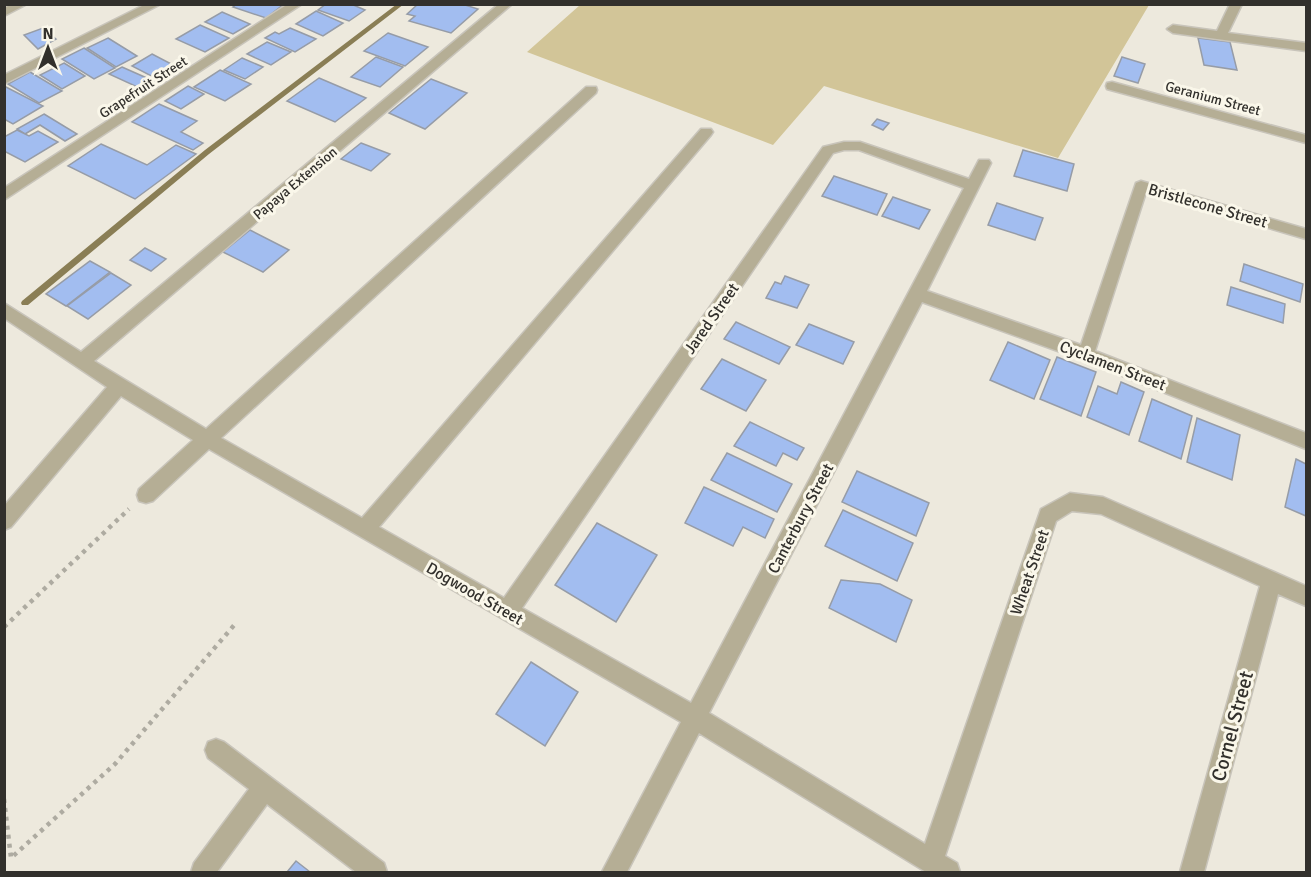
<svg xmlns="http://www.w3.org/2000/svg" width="1311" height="877" font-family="Signika,sans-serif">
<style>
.green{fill:#d2c598}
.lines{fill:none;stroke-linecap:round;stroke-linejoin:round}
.stream{fill:#8a7e55;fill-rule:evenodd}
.building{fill:#a2bdf0;stroke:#969ca7;stroke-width:1.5}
.minor-casing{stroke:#c8c4ba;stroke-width:3}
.path{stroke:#aeaba1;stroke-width:4.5;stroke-dasharray:4 5;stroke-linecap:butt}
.minor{fill:#b5ae95;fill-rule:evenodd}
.labels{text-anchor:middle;stroke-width:6;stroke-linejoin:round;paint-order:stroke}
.far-street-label{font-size:14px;fill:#32302c;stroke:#faf7ea}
.street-label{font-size:16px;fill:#32302c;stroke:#faf7ea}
.near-street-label{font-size:20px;fill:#32302c;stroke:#faf7ea}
</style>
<rect width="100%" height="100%" fill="#ede9dd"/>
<polygon class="green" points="580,5 580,4 1149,5 1058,158 824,86 773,145 527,52"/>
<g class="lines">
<polygon class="stream" points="397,4 404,4 209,154 28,305 22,305 21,303 22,301 205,150"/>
</g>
<g class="building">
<polygon points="237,4 284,4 266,18 233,7"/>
<polygon points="326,4 351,4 365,10 349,21 318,10"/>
<polygon points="418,4 462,4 478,9 451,33 409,21 415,16 407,14"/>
<polygon points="316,11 343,23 323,36 296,24"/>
<polygon points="222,12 250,24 233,34 205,22"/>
<polygon points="200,25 229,38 205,52 176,39"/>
<polygon points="43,28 56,39 38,49 24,35"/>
<polygon points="290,28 316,39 295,52 265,38 275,32 279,34"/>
<polygon points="388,33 428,47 405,66 364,51"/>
<polygon points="108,38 137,56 116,67 87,48"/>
<polygon points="1198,38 1230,42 1237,70 1204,65"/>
<polygon points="267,42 291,52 271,65 247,54"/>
<polygon points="84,48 115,68 94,79 62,59"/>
<polygon points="152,54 179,68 159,80 132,66"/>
<polygon points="376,57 403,67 380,87 351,77"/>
<polygon points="1122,57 1145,64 1138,83 1114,76"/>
<polygon points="242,58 263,67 245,79 224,70"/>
<polygon points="64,63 85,76 62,89 40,75"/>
<polygon points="122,67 158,83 146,91 109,74"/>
<polygon points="220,70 251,84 225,101 194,87"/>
<polygon points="30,72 62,91 39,103 8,84"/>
<polygon points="319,78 366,98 335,122 287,101"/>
<polygon points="431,79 467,93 425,129 389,113"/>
<polygon points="4,86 43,106 13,124 4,119"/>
<polygon points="188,86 204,94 181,109 165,101"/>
<polygon points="159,104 197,121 181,132 203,143 193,150 132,122"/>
<polygon points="44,114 77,134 65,141 40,125 25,134 17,129"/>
<polygon points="877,119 889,123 883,130 872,125"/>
<polygon points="17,130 29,136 38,131 58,142 25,162 4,151 4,137"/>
<polygon points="361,143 390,154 371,171 341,159"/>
<polygon points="101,144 147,165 176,145 196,154 135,199 68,166"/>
<polygon points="1023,150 1074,164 1067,191 1014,176"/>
<polygon points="834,176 887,194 877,215 822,196"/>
<polygon points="893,197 930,210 919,229 882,216"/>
<polygon points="997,203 1043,218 1035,240 988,225"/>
<polygon points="250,230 289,250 263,272 223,252"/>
<polygon points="145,248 166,259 151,271 130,260"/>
<polygon points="90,261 110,272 66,306 46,294"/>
<polygon points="1244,264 1303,284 1300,302 1240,281"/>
<polygon points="111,273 131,285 88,319 67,306"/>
<polygon points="785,276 809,285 797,308 766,298 775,282 781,284"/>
<polygon points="1231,287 1285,304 1283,323 1227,305"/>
<polygon points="736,322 790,347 779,364 724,339"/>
<polygon points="809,324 854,342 843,364 796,345"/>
<polygon points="1008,342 1050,360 1034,399 990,380"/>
<polygon points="1057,357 1096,372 1081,416 1040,399"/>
<polygon points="722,359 766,380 746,411 701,389"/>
<polygon points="1121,382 1144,392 1129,435 1087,417 1098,386 1117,394"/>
<polygon points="1152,399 1192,416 1181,459 1139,441"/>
<polygon points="1197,418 1240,435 1232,480 1187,462"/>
<polygon points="750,422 804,448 797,460 783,453 776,466 734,446"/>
<polygon points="727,453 792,484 777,512 711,480"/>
<polygon points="1296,459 1306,464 1306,516 1285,507"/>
<polygon points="857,471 929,503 916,536 842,502"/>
<polygon points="704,487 774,519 765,538 743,527 733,546 685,523"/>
<polygon points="843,510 913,543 897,581 825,546"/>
<polygon points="597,523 657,555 616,622 555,585"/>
<polygon points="841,580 880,584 912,600 896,642 829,608"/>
<polygon points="531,662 578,692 545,746 496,714"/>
<polygon points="296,861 310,872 287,872"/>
</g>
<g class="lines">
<g class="minor-casing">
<g id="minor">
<polygon points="12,4 27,4 4,16 4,8"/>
<polygon points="146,4 161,4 4,84 4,75"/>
<polygon points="288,4 302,4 4,200 4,188"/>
<path d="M 499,4 L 512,4 L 94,361 L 206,429 L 586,87 L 596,87 L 597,90 L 596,93 L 221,438 L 362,518 L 701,129 L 711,129 L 713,132 L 711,135 L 379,527 L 504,598 L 823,147 L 844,142 L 860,142 L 969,179 L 979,160 L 989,160 L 991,163 L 927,291 L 1081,345 L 1136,183 L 1141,181 L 1306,229 L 1306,239 L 1146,192 L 1095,351 L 1306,433 L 1306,449 L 1080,359 L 922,302 L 709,713 L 925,844 L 1041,509 L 1070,493 L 1103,497 L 1306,586 L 1306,606 L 1278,594 L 1204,872 L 1180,872 L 1260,586 L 1101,514 L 1072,511 L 1056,521 L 945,856 L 957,863 L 960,872 L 926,872 L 699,733 L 627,872 L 602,872 L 681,722 L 209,449 L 153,501 L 146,503 L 139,501 L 137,495 L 139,489 L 193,440 L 121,396 L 11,527 L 4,530 L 4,506 L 107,387 L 4,318 L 4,303 L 81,352 ZM 844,150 L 859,150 L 964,188 L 691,703 L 522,608 L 833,153 Z"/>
<polygon points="1230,4 1242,4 1228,33 1306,43 1306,51 1173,33 1167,29 1173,25 1217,31"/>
<polygon points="1112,82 1306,135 1306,143 1107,89 1106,86 1107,83"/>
<polygon points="216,739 224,742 384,863 387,872 356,872 267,804 217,872 191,872 194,863 249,789 208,758 205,750 208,742"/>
</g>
</g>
<g class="path">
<polyline points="4,627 129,509"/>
<polyline points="4,799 11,858 115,764 236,623"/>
</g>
<use href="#minor" class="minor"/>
</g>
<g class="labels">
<g class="far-street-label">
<text transform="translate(143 87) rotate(-33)" y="5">Grapefruit Street</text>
<text transform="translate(1213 98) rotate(15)" y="5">Geranium Street</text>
<text transform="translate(295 183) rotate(-40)" y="5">Papaya Extension</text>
</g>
<g class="street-label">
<text transform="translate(1208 205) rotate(16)" y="6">Bristlecone Street</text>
<text transform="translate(711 318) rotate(-55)" y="6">Jared Street</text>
<text transform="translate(1113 365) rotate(21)" y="6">Cyclamen Street</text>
<text transform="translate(800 518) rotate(-62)" y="6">Canterbury Street</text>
<text transform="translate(1029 572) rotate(-71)" y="6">Wheat Street</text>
<text transform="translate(475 593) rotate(30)" y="6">Dogwood Street</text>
</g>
<g class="near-street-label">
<text transform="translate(1232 726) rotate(-75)" y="7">Cornel Street</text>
</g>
</g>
<rect width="1311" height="877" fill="none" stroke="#32302c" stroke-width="12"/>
<g transform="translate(48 48)" stroke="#faf7ea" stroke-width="4.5" paint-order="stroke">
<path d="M0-4.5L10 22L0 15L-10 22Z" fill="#32302c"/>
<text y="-9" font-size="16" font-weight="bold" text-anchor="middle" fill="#32302c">N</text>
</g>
</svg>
